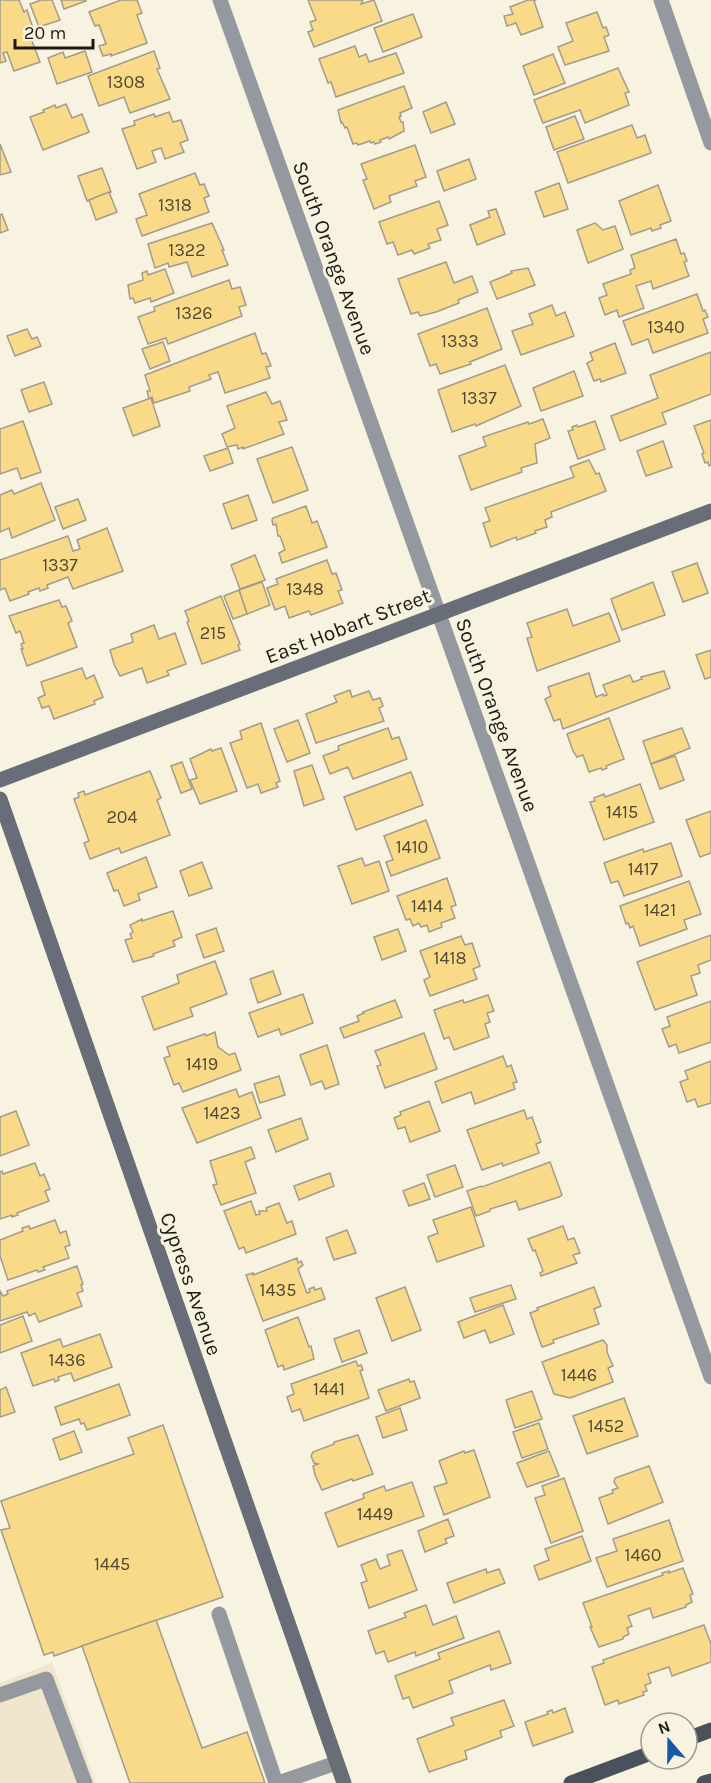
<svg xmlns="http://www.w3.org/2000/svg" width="711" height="1783" font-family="Karla,sans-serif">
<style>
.built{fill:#f0e6ce}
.building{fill:#f9da89;stroke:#a39c8c;stroke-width:1.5}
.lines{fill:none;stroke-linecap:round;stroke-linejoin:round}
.lane{stroke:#94999f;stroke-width:15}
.street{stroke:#94999f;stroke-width:15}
.secondary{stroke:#676e77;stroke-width:15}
.primary{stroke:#49515b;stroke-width:15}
.labels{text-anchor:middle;stroke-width:6;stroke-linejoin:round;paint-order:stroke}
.number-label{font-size:18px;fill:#534930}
.street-label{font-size:21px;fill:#1c1913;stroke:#f8f2e0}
</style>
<rect width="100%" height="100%" fill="#f8f2e0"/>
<polygon class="built" points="52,1663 96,1783 0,1783 0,1683"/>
<g class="building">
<polygon points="0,0 19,0 24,12 27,10 33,28 30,30 35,40 32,41 40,62 14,71 7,52 3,53 6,61 0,63"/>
<polygon points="41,0 52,0 60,20 39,27 30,4"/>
<polygon points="61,0 86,0 86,1 64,9"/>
<polygon points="121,0 137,0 142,13 137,15 147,43 111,56 111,54 103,56 99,46 106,44 99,25 95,26 89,12"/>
<polygon points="308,0 363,0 361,4 374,0 382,21 314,47 308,32 313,30 310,22 316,20"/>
<polygon points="528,0 536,0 534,1 543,27 521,35 516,23 507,26 504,16 513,14 510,7"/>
<polygon points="597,12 603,28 606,27 609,35 604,37 609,51 565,65 558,47 573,41 566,23"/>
<polygon points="413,14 422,37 383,52 374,28"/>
<polygon points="355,46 359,57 366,54 369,62 396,53 404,73 336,97 331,82 328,83 319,59"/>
<polygon points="85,51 92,72 57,84 48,58 63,52 65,58"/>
<polygon points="154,51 160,68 157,69 170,99 130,113 124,97 99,106 88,76"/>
<polygon points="553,54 565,83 534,95 523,66"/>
<polygon points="618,68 629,92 625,93 629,105 585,123 580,110 543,123 534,100"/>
<polygon points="404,86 412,108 400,113 401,116 399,117 401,122 403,122 404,131 389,139 388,137 380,140 381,142 375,144 374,142 371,143 370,141 358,145 357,143 353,144 347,127 345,128 342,122 341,123 338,110"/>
<polygon points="446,102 455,124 431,133 423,112"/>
<polygon points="66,104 72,118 82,114 89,132 43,150 30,117 44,112 43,110 55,105 56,108"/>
<polygon points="169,112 173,122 181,120 188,140 180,143 184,152 165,159 161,148 152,151 156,162 137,169 122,129 135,125 134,121 154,114 155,117"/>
<polygon points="575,116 584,139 554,150 546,127"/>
<polygon points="632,125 637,138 645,135 651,153 568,183 557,152"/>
<polygon points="0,144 11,172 0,175"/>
<polygon points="415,145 426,177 415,181 417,186 389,196 391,202 374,209 363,180 367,179 361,164"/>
<polygon points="469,159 476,179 444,191 437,171"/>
<polygon points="102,168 111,192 87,201 78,176"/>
<polygon points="195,173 200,185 204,184 209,196 204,198 209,212 142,236 136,219 147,215 139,194"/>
<polygon points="559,183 568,209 544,217 535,192"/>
<polygon points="658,185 671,221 660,225 661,228 652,231 651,228 631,235 619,201"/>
<polygon points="109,192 117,212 96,220 89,200"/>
<polygon points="439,201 448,225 437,229 441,240 428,244 430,248 414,254 412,250 398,255 393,242 387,244 379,222"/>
<polygon points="496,209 505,234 477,245 470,225 490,217 488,211"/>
<polygon points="2,214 8,230 0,233 0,215"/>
<polygon points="212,223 224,250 222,250 228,265 192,277 187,262 169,267 168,263 155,268 148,244"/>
<polygon points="595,223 603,230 615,226 623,249 588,263 577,230"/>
<polygon points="676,239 681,254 684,253 687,261 684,262 689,276 653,289 651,281 636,286 644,308 619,317 617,310 605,315 599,298 607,295 603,284 631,274 630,270 635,268 631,255"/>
<polygon points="446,262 454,283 472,276 478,292 458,300 459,303 436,312 420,316 418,312 411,314 398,279"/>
<polygon points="528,268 535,285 497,299 490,282 512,273 511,271"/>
<polygon points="165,269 174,293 151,302 150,298 135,303 133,298 130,299 128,285 143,280 142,273 147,271 148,275"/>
<polygon points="229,280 232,289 240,287 246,305 239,307 242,316 168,344 166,338 148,344 138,317 155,311 154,307"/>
<polygon points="697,294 703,311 705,310 708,317 703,319 708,333 653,353 648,339 632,345 623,321"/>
<polygon points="552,305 556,316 565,312 574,336 521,355 512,331 533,324 529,314"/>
<polygon points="487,308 502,349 470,362 471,364 440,374 436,364 430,366 418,334"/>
<polygon points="27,329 32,339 37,337 41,346 15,356 7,336"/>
<polygon points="255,333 262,354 266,353 271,366 266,367 270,378 225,393 218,372 209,375 211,379 189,387 190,391 154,403 152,397 149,399 147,391 150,391 145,375"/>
<polygon points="163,342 170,361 150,369 142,349"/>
<polygon points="615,343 626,373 601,382 600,379 594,381 587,363 593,360 590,353"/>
<polygon points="711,352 711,394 662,413 666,424 620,441 611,416 658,398 650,375"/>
<polygon points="505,365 521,406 476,426 475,424 452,432 438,390"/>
<polygon points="574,371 583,396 541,411 533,388"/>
<polygon points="44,382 52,404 29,412 21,390"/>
<polygon points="266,392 272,404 280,401 287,420 279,422 284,434 243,449 243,447 238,449 237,445 227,447 222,434 235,428 227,406"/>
<polygon points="151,398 160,426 133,436 123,408"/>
<polygon points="543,419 550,438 535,444 537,463 521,468 522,472 471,490 459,456 486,446 483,437 528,422 529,424"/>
<polygon points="711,420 711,465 709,466 708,462 705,463 702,454 704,453 694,426"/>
<polygon points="23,421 41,472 21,479 17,468 0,474 0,429"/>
<polygon points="595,421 605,449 578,459 568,431 573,430 572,427 577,425 578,427"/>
<polygon points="663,441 672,467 646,476 637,451"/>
<polygon points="292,447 308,490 273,503 257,459"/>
<polygon points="228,448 233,463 210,471 204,456"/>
<polygon points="589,460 596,474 599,473 606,491 551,512 552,517 545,520 547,527 535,531 536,533 517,540 516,537 491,547 483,523 490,521 485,508 574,477 570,467"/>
<polygon points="41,483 55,520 12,538 9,528 0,532 0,495 12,490 14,494"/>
<polygon points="248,495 257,520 232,529 223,504"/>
<polygon points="78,499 86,520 63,529 55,507"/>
<polygon points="306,506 312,523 317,521 327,547 282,563 279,553 285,550 280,536 278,536 276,524 273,525 272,520 273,518"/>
<polygon points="107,528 123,571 73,589 68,577 47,585 48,588 40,591 39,588 28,592 29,594 10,601 5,588 0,590 0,560 68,536 73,551 80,549 77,540"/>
<polygon points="255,555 265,580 240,589 231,565"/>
<polygon points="327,560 332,574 336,573 342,590 338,591 343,603 311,615 309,611 289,618 285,606 275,610 267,588 278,584 276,579"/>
<polygon points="697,563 708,593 683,602 672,572"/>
<polygon points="262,582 270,605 247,614 239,590"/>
<polygon points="653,582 665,615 622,630 611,599"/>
<polygon points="239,590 247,614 233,619 224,596"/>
<polygon points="221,596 240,644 238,645 240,650 202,664 187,622 189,621 185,611"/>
<polygon points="59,600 62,607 66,606 72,621 68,623 77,647 27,666 21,649 23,649 21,644 24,643 20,631 16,633 9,616"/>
<polygon points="567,609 573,626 609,613 620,641 537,671 527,638 532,637 527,623"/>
<polygon points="154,625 159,639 175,633 186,664 167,671 169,675 147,683 142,668 120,676 114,664 110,650 133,642 131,634"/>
<polygon points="711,650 711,677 705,679 696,655"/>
<polygon points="82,668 86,679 94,675 103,697 94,701 95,704 54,719 49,706 42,708 38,698 45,695 41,682"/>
<polygon points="664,671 670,688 563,729 560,719 554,721 545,699 551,696 548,687 589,673 596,697 603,694 604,696 607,695 603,685 630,675 633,682 642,679 641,677"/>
<polygon points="350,690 352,697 369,691 373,700 380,698 383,706 379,708 384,721 316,743 306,714 337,702 334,696"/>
<polygon points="609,718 624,759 606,766 607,768 602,770 601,768 589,772 583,755 577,757 573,751 567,734"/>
<polygon points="298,720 310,753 287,762 274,729"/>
<polygon points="261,723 280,781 276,783 278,787 261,793 258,784 247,788 230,743 242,739 240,731"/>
<polygon points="388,728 392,739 399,737 407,759 353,779 348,767 330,774 323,756 339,750 338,746"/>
<polygon points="682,728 690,748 651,764 643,741"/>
<polygon points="221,748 237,791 200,804 190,780 197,778 190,759 211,749 212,751"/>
<polygon points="675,756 684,780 660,789 651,764"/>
<polygon points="182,762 192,789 181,793 171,766"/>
<polygon points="312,765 324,799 304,806 294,771"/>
<polygon points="150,771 161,798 157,800 170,835 121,853 119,848 90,859 84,843 89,841 74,799 79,797 78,793 84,791 85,795"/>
<polygon points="411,772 423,805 356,830 344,797"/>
<polygon points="640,784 654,822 604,840 590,802 595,801 594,798 604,794 605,797"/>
<polygon points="711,811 711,853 700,857 686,820"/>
<polygon points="426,820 440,858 391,876 386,862 393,860 384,836"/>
<polygon points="671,843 682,876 624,896 618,881 611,883 604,863 643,849 644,852"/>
<polygon points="146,857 157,887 138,894 140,900 124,906 118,890 114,891 107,873"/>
<polygon points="362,858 365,866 379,861 389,891 352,904 338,866"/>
<polygon points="202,862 212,888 189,896 180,871"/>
<polygon points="447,878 456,905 451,907 455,918 441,923 442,927 429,932 427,925 421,927 419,923 413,926 410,919 406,920 397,896"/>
<polygon points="689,881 701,914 684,920 687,929 640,946 633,926 630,928 628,923 626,924 620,906"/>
<polygon points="173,911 182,937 173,941 175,946 153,954 154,956 133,962 125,940 132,938 130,934 133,932 130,925 142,919 142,921"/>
<polygon points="216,928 224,951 204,958 196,935"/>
<polygon points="398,929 406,951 382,960 374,937"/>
<polygon points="711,935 711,960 698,965 700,973 691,976 697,995 655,1010 637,962"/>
<polygon points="461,936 465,945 472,943 480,966 473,969 477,979 430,996 424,980 430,977 420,951"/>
<polygon points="215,961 227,994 190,1008 193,1016 154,1030 142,997 179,983 177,975"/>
<polygon points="273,971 281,994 258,1003 250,979"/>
<polygon points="303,994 313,1023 281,1035 279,1029 258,1037 249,1013"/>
<polygon points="488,995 494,1011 487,1013 490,1022 485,1024 489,1037 454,1050 449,1037 444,1039 434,1010 463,1000 464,1003"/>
<polygon points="395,1000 402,1017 344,1038 340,1028 359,1021 357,1016 364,1013 363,1012"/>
<polygon points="711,1001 711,1042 679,1053 676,1044 669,1047 662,1029 670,1026 667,1017"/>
<polygon points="215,1032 218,1047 229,1055 235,1053 241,1070 183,1092 179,1083 174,1085 164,1058 170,1056 167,1047 205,1034 206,1036"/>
<polygon points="424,1033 437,1069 385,1088 377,1066 381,1065 375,1051"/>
<polygon points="327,1045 339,1084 325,1089 322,1081 311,1085 300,1055"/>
<polygon points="503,1056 507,1067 511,1065 517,1082 513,1083 515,1089 475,1104 471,1092 442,1103 435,1082"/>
<polygon points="711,1061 711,1103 698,1107 695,1099 687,1102 680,1082 688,1079 685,1071"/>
<polygon points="279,1076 285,1095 260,1103 254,1084"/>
<polygon points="236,1089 239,1097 252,1092 261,1118 197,1143 182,1108"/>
<polygon points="429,1101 440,1131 410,1142 405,1127 398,1129 394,1118 401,1115 400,1112"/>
<polygon points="524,1110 527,1119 532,1117 541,1142 536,1144 539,1153 503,1166 502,1163 482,1170 467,1130"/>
<polygon points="16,1111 29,1145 0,1156 0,1117"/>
<polygon points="301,1118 308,1139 276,1152 268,1130"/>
<polygon points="251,1147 255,1158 245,1162 256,1193 221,1205 213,1185 217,1184 210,1161"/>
<polygon points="550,1162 562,1195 559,1197 519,1210 516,1201 490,1209 490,1211 476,1216 467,1191 481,1186 482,1187"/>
<polygon points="35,1163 40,1176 44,1174 50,1189 45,1191 49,1201 17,1213 18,1215 12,1217 12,1215 0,1219 0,1172 2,1171 3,1174"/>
<polygon points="455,1165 463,1187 435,1197 427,1175"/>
<polygon points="330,1173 334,1186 299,1200 294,1186"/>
<polygon points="424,1183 430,1199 409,1206 403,1191"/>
<polygon points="251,1201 256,1215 260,1214 259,1211 267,1211 266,1208 279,1203 287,1223 292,1221 296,1234 246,1253 244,1247 239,1249 224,1211"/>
<polygon points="471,1207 484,1246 437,1262 428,1237 438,1233 433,1220"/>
<polygon points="55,1220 60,1233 66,1231 70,1245 65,1247 69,1258 43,1267 45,1270 38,1272 37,1270 8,1280 0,1256 0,1240 23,1231 22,1228 29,1226 30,1229"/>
<polygon points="563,1226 568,1240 574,1238 580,1253 573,1255 577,1263 541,1276 540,1273 543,1271 535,1250 533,1251 528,1239"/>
<polygon points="347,1230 356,1253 334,1260 326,1238"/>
<polygon points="297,1258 298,1263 301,1261 303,1265 298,1269 307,1293 310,1292 309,1289 314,1287 315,1290 321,1288 325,1299 263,1321 246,1275 253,1273 253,1275"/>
<polygon points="77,1266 83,1284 81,1285 83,1291 77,1293 82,1306 39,1322 35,1313 29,1316 27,1312 0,1321 0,1291 3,1296 8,1294 7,1291"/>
<polygon points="511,1285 516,1299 475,1312 470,1298"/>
<polygon points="405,1287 421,1330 392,1341 376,1298"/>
<polygon points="594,1287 601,1306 594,1309 599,1324 553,1340 554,1343 542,1347 530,1313 538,1310 537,1308"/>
<polygon points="503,1305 514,1334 490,1343 485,1330 464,1338 458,1322"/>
<polygon points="23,1316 32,1341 0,1353 0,1325"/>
<polygon points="298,1317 309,1347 311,1346 314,1359 284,1370 283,1365 278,1367 265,1330"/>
<polygon points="359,1330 367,1353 342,1362 334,1339"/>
<polygon points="100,1334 112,1367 74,1381 71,1373 58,1377 59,1380 55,1382 54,1379 33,1386 21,1353 60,1339 63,1347"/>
<polygon points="603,1340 607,1345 607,1352 613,1366 608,1368 613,1382 570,1398 554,1394 542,1362"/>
<polygon points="356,1361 358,1366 361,1365 363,1370 360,1371 369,1398 304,1421 300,1409 292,1412 287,1397 294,1394 291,1384"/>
<polygon points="409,1379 410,1382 414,1381 420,1398 386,1411 378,1390"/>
<polygon points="119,1384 130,1415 87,1430 84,1423 81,1424 79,1419 61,1425 55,1407"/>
<polygon points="6,1387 15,1412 0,1417 0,1390"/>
<polygon points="532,1391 542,1419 515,1428 506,1400"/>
<polygon points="624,1398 638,1436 587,1454 573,1416"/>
<polygon points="400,1408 407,1430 383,1438 376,1417"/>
<polygon points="539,1423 548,1449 522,1458 513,1432"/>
<polygon points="163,1425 223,1597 54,1656 53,1652 44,1655 1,1530 10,1528 1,1501 134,1454 128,1438"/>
<polygon points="74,1431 82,1452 60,1460 53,1439"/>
<polygon points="358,1435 373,1474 353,1481 352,1479 322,1490 315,1475 313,1466 318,1464 314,1463 311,1456 313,1452 334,1444 334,1442"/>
<polygon points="474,1450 490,1497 444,1515 434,1487 447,1483 439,1461 464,1451 465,1453"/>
<polygon points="549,1451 559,1476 527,1487 517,1463"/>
<polygon points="649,1466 663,1502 608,1524 599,1498 613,1493 612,1490 618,1488 614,1482 615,1478"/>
<polygon points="564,1478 583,1531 551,1543 535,1498 545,1495 542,1486"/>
<polygon points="412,1482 424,1516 338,1547 325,1513 364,1498 363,1494 384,1486 386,1491"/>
<polygon points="448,1519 454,1536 445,1539 447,1543 425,1552 418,1531"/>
<polygon points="669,1520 683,1561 607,1587 596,1558 617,1551 613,1539"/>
<polygon points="582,1536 591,1561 539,1580 534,1566 549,1560 545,1549"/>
<polygon points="402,1550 417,1590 369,1608 361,1583 367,1581 361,1565 376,1559 380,1569 390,1565 387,1555"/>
<polygon points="683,1568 693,1594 690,1595 692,1602 686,1605 686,1607 653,1618 650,1608 628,1616 632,1626 627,1628 629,1634 623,1637 623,1639 599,1647 590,1627 592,1627 583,1603 663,1575 662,1573 669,1571 669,1573"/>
<polygon points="486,1569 487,1573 499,1569 505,1583 454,1603 447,1583"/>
<polygon points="426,1605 433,1625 456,1616 464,1638 416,1656 415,1652 388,1662 384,1651 376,1654 368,1631 406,1617 404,1613"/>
<polygon points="156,1620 202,1748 247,1732 265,1783 130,1783 82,1646"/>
<polygon points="704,1625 711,1644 711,1662 672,1676 669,1667 648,1674 651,1683 645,1685 647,1691 643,1692 644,1695 619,1704 618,1700 605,1705 592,1667 604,1663 603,1660"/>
<polygon points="499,1631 511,1663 491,1670 490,1665 449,1681 453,1693 413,1708 409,1697 403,1699 395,1676 440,1659 438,1653"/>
<polygon points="504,1700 514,1726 500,1731 502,1737 465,1751 467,1759 429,1772 417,1739 454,1725 451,1718"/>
<polygon points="565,1708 573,1732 533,1746 525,1722 548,1714 547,1712 552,1710 553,1713"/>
</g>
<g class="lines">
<g class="lane">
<polyline points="219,1614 276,1783"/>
<polyline points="0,1695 46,1679 85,1783"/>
<polyline points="278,1783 336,1763"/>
</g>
<g class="street">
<polyline points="220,0 711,1377"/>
<polyline points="661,0 711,143"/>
</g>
<g class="secondary">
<polyline points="0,780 711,511"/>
<polyline points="0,799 344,1783"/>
</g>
<g class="primary">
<polyline points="687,1739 711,1730"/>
<polyline points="571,1783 651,1753"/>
<polyline points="704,1783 711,1781"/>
</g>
</g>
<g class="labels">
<g class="number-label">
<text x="126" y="88">1308</text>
<text x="175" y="211">1318</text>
<text x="187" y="256">1322</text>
<text x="194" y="319">1326</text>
<text x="666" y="333">1340</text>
<text x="460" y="347">1333</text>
<text x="479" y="404">1337</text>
<text x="60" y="571">1337</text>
<text x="305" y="595">1348</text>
<text x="213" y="639">215</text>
<text x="622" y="818">1415</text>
<text x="122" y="823">204</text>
<text x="412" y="853">1410</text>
<text x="643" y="875">1417</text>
<text x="427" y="912">1414</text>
<text x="660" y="916">1421</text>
<text x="450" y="964">1418</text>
<text x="202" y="1070">1419</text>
<text x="222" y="1119">1423</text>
<text x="278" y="1296">1435</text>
<text x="67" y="1366">1436</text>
<text x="579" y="1381">1446</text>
<text x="329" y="1395">1441</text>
<text x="606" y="1432">1452</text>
<text x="375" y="1520">1449</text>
<text x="643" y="1561">1460</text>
<text x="112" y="1570">1445</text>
</g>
<g class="street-label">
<text transform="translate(334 258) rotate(70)" y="7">South Orange Avenue</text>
<text transform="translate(348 626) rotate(-21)" y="7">East Hobart Street</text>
<text transform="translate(497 715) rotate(70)" y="7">South Orange Avenue</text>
<text transform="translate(191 1284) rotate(71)" y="7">Cypress Avenue</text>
</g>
</g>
<g transform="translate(669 1741) rotate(340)"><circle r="28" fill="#f8f2e0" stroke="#a09b8e" stroke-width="1.5"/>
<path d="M0-4.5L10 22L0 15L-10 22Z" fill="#1659a9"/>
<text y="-9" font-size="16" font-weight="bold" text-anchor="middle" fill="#1c1913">N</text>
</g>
<path d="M15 39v9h78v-9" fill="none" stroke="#1c1913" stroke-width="3"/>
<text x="24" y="39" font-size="18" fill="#1c1913" stroke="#f8f2e0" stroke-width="4.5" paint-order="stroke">20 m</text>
</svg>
